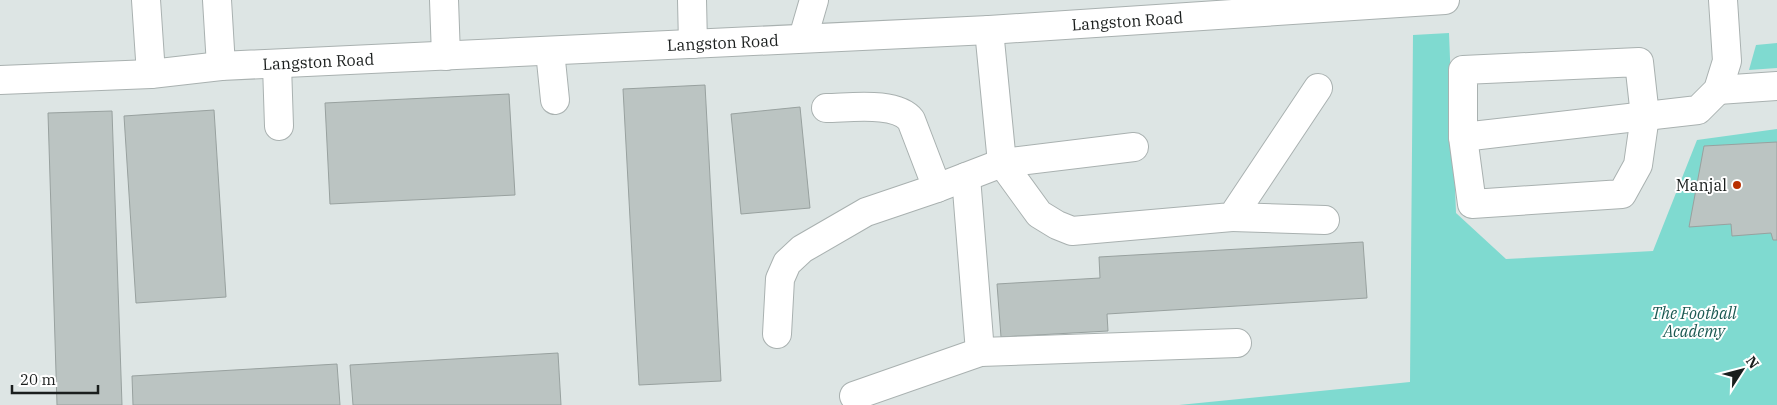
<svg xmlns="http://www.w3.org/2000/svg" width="1777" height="405" font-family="'IBM Plex Serif',serif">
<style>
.green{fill:#7fdad0}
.building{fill:#bbc4c2;stroke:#98a19f}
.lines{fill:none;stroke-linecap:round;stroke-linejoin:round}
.minor-casing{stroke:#a9b1b0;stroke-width:30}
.minor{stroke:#fff;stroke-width:28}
.poi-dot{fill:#b93000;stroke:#fff;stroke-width:2}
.labels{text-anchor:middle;stroke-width:4;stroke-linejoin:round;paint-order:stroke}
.street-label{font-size:16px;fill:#1a1e1d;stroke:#fff}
.poi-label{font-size:16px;fill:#1a1e1d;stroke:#fff;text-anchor:end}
.park-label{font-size:16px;font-style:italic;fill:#1b5952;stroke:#fff}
</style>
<rect width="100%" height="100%" fill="#dde5e4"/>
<g class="green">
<polygon points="1449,33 1456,213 1506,259 1653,251 1697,140 1777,129 1777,405 1179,405 1410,382 1413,35"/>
<polygon points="1777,43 1777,68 1749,70 1756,45"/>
</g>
<g class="building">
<polygon points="705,85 721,381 639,385 623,89"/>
<polygon points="509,94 515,195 330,204 325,103"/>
<polygon points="800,107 810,208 741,214 731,114"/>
<polygon points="214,110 226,297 136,303 124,116"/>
<polygon points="112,111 122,405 57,405 48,113"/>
<polygon points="1777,142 1777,240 1773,240 1771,233 1732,236 1731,224 1689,227 1704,146"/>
<polygon points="1363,242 1367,298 1107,314 1108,331 1001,337 997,284 1100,278 1099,257"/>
<polygon points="558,353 561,405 353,405 350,365"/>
<polygon points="337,364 340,405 133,405 132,376"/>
</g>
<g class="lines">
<g class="minor-casing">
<g id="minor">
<polyline points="146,0 151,74"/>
<polyline points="217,0 221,66"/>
<polyline points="444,0 446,56"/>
<polyline points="692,0 693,44"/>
<polyline points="989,30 1002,163 1039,214 1057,225 1072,231 1232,217 1318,88"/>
<polyline points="803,38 814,0"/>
<polyline points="550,51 555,100"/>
<polygon points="1639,62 1645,116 1638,165 1622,194 1472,204 1463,137 1463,70"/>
<polyline points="277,65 279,126"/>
<path id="s1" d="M 0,80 L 151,74 L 221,66 L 989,30 L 1445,0"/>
<polyline points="1718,90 1777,86"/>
<path d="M 826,108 C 849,108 896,101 911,120 L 937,188"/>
<polyline points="1463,137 1698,110 1718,90 1727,61 1723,0"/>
<polyline points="966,177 980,352"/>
<polyline points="1232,217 1325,220"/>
<polyline points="777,334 780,279 787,263 802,249 866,212 937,188 1002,163 1134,147"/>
<polyline points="854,396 980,352 1237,343"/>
</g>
</g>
<use href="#minor" class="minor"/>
</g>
<circle class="poi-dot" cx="1737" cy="185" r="5"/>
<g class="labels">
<g class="street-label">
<text dy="6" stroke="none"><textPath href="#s1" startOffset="1129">Langston Road</textPath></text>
<text dy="6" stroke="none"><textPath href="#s1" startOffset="724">Langston Road</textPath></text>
<text dy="6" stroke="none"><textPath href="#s1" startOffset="319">Langston Road</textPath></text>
</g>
<g class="poi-label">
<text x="1727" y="191">Manjal</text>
</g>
<g class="park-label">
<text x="1694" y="319">The Football<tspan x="1694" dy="18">Academy</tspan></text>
</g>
</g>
<g transform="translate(1742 370) rotate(54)" stroke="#ffffff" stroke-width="4" paint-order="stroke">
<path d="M0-4L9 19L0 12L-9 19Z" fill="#1a1e1d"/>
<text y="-8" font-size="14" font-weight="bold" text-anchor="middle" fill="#1a1e1d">N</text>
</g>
<path d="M12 385v8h86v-8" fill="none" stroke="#1a1e1d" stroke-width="2.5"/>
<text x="20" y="385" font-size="15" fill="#1a1e1d" stroke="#ffffff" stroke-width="4" paint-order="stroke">20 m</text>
</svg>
